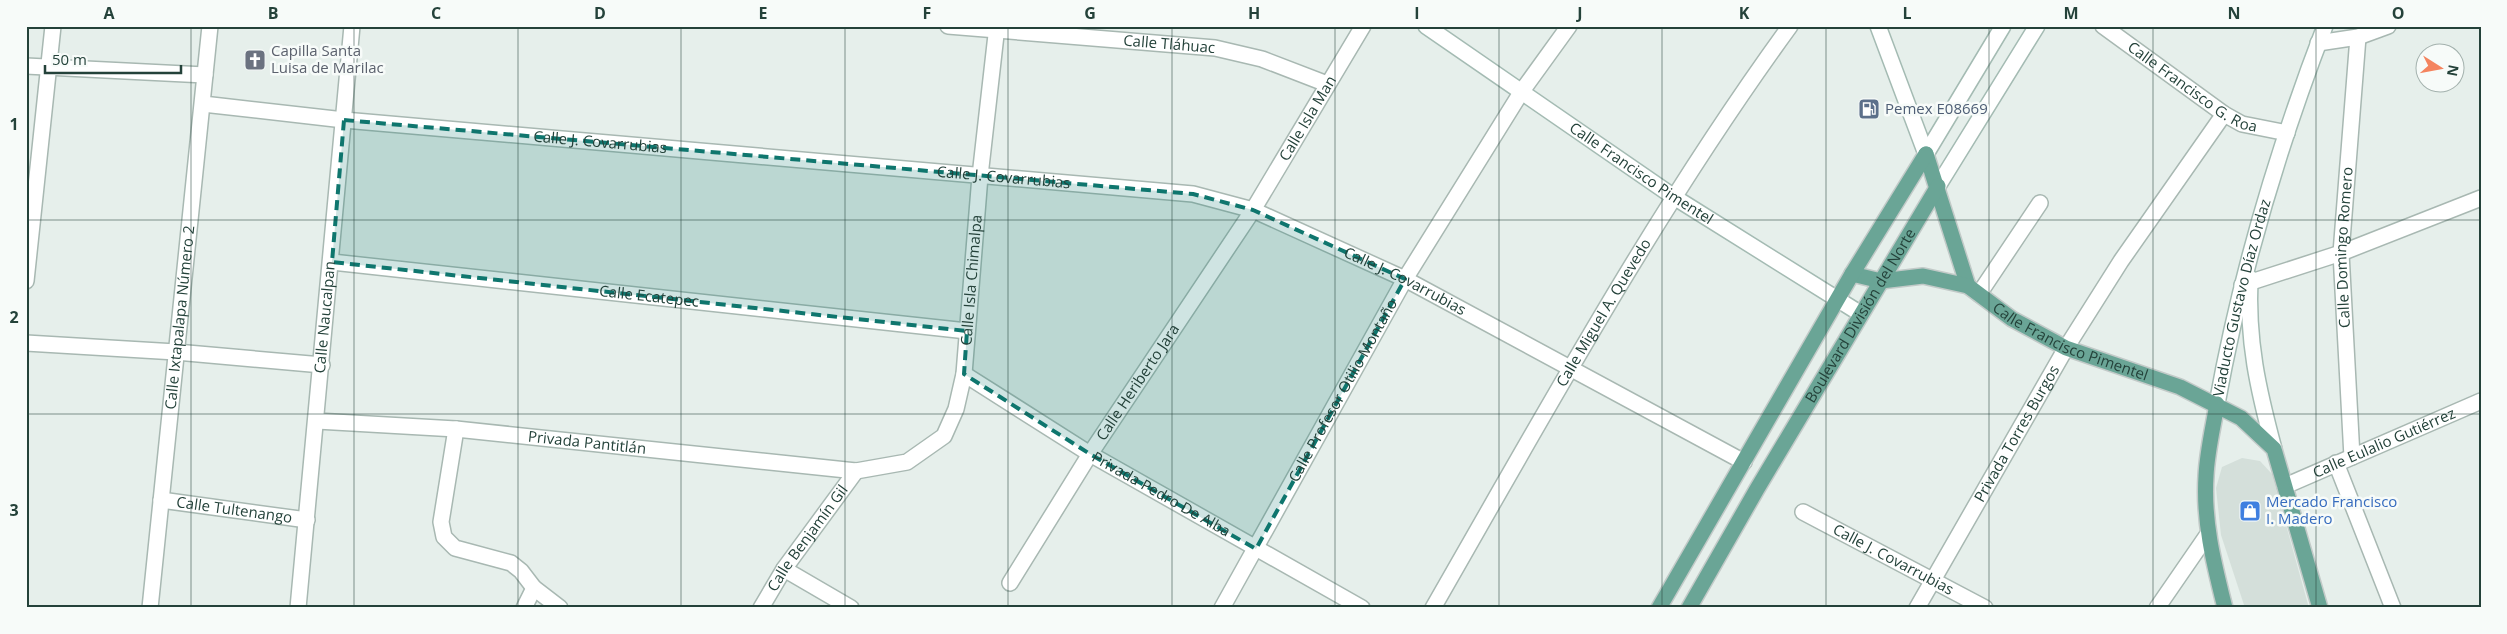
<svg xmlns="http://www.w3.org/2000/svg" width="2507" height="634" font-family="'Open Sans',sans-serif">
<style>
.built{fill:#d4dfda}
.lines{fill:none;stroke-linecap:round;stroke-linejoin:round}
.street-casing{stroke:#a8b8b2;stroke-width:18}
.secondary-casing{stroke:#a4bbb3;stroke-width:18}
.primary-casing{stroke:#c2cac8;stroke-width:18}
.street{stroke:#fff;stroke-width:15}
.secondary{stroke:#fff;stroke-width:15}
.primary{stroke:#6aa596;stroke-width:15}
.marked{fill:#0f766e;fill-opacity:0.2;stroke:#0f766e;stroke-width:4;stroke-dasharray:10 6;stroke-linejoin:round}
.grid{fill:none;stroke:#24423a;stroke-width:1;stroke-opacity:0.55}
.labels{text-anchor:middle;stroke-width:5;stroke-linejoin:round;paint-order:stroke}
.street-label{font-size:15px;fill:#24423a;stroke:#f7fbf9}
.worship-label{font-size:15px;fill:#5b616d;stroke:#f7fbf9;text-anchor:start}
.service-label{font-size:15px;fill:#4e5e75;stroke:#f7fbf9;text-anchor:start}
.shop-label{font-size:15px;fill:#366cbe;stroke:#f7fbf9;text-anchor:start}
.neatline{fill:none;stroke:#24423a;stroke-width:2}
.grid-label{font-size:16px;text-anchor:middle;font-weight:bold;fill:#24423a}
</style>
<rect width="100%" height="100%" fill="#e6efeb"/>
<polygon class="built" points="2242,458 2260,461 2272,474 2309,608 2245,608 2221,535 2216,488 2222,467"/>
<g class="lines">
<g class="street-casing">
<g id="street">
<path id="s1" d="M 948,26 L 1215,48 L 1262,59 L 1327,84"/>
<path id="s2" d="M 2103,26 L 2224,114 L 2242,124 L 2287,133"/>
<polyline points="2318,43 2358,37 2388,26"/>
<polyline points="26,66 205,75"/>
<path id="s3" d="M 203,104 L 344,120 L 1193,194 L 1253,210 L 1405,279 L 1744,462"/>
<path id="s4" d="M 332,262 L 967,331"/>
<polyline points="26,281 53,26"/>
<polyline points="2242,285 2341,253 2481,198"/>
<polyline points="1979,294 2040,203"/>
<polyline points="26,343 176,352 322,365"/>
<path id="s5" d="M 964,374 L 1090,454 L 1362,608"/>
<path id="s6" d="M 317,421 L 456,429 L 856,471 L 907,462 L 944,436 L 956,409 L 964,374 L 980,176 L 997,26"/>
<polyline points="456,429 441,522 444,537 455,548 511,563 521,571 534,588 560,608"/>
<path id="s7" d="M 2352,457 L 2341,253 L 2358,37"/>
<polyline points="2336,463 2393,608"/>
<path id="s8" d="M 2285,486 L 2481,401"/>
<path id="s9" d="M 161,500 L 307,520"/>
<path id="s10" d="M 1803,512 L 1985,608"/>
<polyline points="784,569 851,608"/>
<path id="s11" d="M 1010,583 L 1090,454 L 1253,210 L 1363,26"/>
<path id="s12" d="M 150,608 L 210,26"/>
<path id="s13" d="M 298,608 L 352,26"/>
<polyline points="524,608 534,588"/>
<path id="s14" d="M 761,608 L 784,569 L 856,471"/>
<path id="s15" d="M 1222,608 L 1405,279 L 1522,91 L 1569,26"/>
<path id="s16" d="M 1433,608 C 1546,411 1656,210 1790,26"/>
<path id="s17" d="M 1917,608 L 2066,348 L 2121,261 L 2224,114"/>
<polyline points="2157,608 2208,534"/>
</g>
</g>
<g class="secondary-casing">
<g id="secondary">
<path id="s18" d="M 1426,26 L 1674,197 L 1861,314"/>
<polyline points="1878,26 1926,154"/>
<polyline points="1926,154 2003,26"/>
<polyline points="1938,186 2037,26"/>
<path d="M 2250,278 C 2247,341 2258,389 2274,449"/>
<path id="s19" d="M 2217,404 C 2240,276 2278,148 2325,26"/>
</g>
</g>
<g class="primary-casing">
<g id="primary">
<polyline points="1926,154 1968,286"/>
<path id="s20" d="M 1852,274 L 1881,281 L 1923,276 L 1968,286 L 2012,319 L 2066,348 L 2180,387 L 2241,418 L 2274,449 L 2320,608"/>
<path d="M 2217,404 C 2213,428 2207,452 2206,476 C 2203,522 2214,564 2225,608"/>
<polyline points="1659,608 1852,274 1926,154"/>
<path id="s21" d="M 1689,608 L 1757,489 L 1938,186"/>
</g>
</g>
<use href="#street" class="street"/>
<use href="#secondary" class="secondary"/>
<use href="#primary" class="primary"/>
</g>
<path class="marked" d="M 344,120 L 1193,194 L 1253,210 L 1405,279 L 1256,549 L 1090,454 L 964,374 L 967,331 L 332,262 Z"/>
<path class="grid" d="M 191,26 L 191,608M 354,26 L 354,608M 518,26 L 518,608M 681,26 L 681,608M 845,26 L 845,608M 1008,26 L 1008,608M 1172,26 L 1172,608M 1335,26 L 1335,608M 1499,26 L 1499,608M 1662,26 L 1662,608M 1826,26 L 1826,608M 1989,26 L 1989,608M 2153,26 L 2153,608M 2316,26 L 2316,608M 26,220 L 2481,220M 26,414 L 2481,414"/>
<defs>
<g id="church-square" transform="scale(1.125)"><rect x="-9" y="-9" width="18" height="18" rx="4" fill="#6b7280" stroke="#f7fbf9"/><path d="M-1.2-6h2.4v3.5h3.3v2.4h-3.3V6h-2.4V-.1h-3.3v-2.4h3.3Z" fill="#fff"/></g>
<g id="fuel-square" transform="scale(1.125)"><rect x="-9" y="-9" width="18" height="18" rx="4" fill="#5c6f8a" stroke="#f7fbf9"/><path d="M-5.5-6h7V0h2V4h1.3V-2.5L3-4.5l.8-.8L6-3V5H2.5V1h-1V6h-7ZM-4.2-4.7v3.2H.2V-4.7Z" fill="#fff"/></g>
<g id="shop-square" transform="scale(1.125)"><rect x="-9" y="-9" width="18" height="18" rx="4" fill="#3f7fe0" stroke="#f7fbf9"/><path d="M-5-2.5h2.3a2.7 3.5 0 0 1 5.4 0H5L5.5 6h-11ZM-1.5-2.5h3a1.5 2.3 0 0 0-3 0Z" fill="#fff"/></g>
</defs>
<g fill-rule="evenodd">
<use href="#church-square" x="255" y="60"/>
<use href="#fuel-square" x="1869" y="109"/>
<use href="#shop-square" x="2250" y="511"/>
</g>
<g class="labels">
<g class="street-label">
<text dy="5" stroke="none"><textPath href="#s1" startOffset="222">Calle Tláhuac</textPath></text>
<text dy="5" stroke="none"><textPath href="#s2" startOffset="109">Calle Francisco G. Roa</textPath></text>
<text dy="5" stroke="none"><textPath href="#s11" startOffset="552">Calle Isla Man</textPath></text>
<text dy="5" stroke="none"><textPath href="#s3" startOffset="399">Calle J. Covarrubias</textPath></text>
<text dy="5" stroke="none"><textPath href="#s18" startOffset="261">Calle Francisco Pimentel</textPath></text>
<text dy="5" stroke="none"><textPath href="#s3" startOffset="804">Calle J. Covarrubias</textPath></text>
<text dy="5" stroke="none"><textPath href="#s7" startOffset="210">Calle Domingo Romero</textPath></text>
<text dy="5" stroke="none"><textPath href="#s6" startOffset="798">Calle Isla Chimalpa</textPath></text>
<text dy="5" stroke="none"><textPath href="#s3" startOffset="1224">Calle J. Covarrubias</textPath></text>
<text dy="5" stroke="none"><textPath href="#s4" startOffset="319">Calle Ecatepec</textPath></text>
<text dy="5" stroke="none"><textPath href="#s19" startOffset="109">Viaducto Gustavo Díaz Ordaz</textPath></text>
<text dy="5" stroke="none"><textPath href="#s16" startOffset="341">Calle Miguel A. Quevedo</textPath></text>
<text dy="5" stroke="none"><textPath href="#s21" startOffset="339">Boulevard División del Norte</textPath></text>
<text dy="5" stroke="none"><textPath href="#s12" startOffset="292">Calle Ixtapalapa Número 2</textPath></text>
<text dy="5" stroke="none"><textPath href="#s13" startOffset="292">Calle Naucalpan</textPath></text>
<text dy="5" stroke="none"><textPath href="#s20" startOffset="236">Calle Francisco Pimentel</textPath></text>
<text dy="5" stroke="none"><textPath href="#s11" startOffset="238">Calle Heriberto Jara</textPath></text>
<text dy="5" stroke="none"><textPath href="#s15" startOffset="249">Calle Profesor Otilio Montaño</textPath></text>
<text dy="5" stroke="none"><textPath href="#s17" startOffset="201">Privada Torres Burgos</textPath></text>
<text dy="5" stroke="none"><textPath href="#s6" startOffset="271">Privada Pantitlán</textPath></text>
<text dy="5" stroke="none"><textPath href="#s8" startOffset="108">Calle Eulalio Gutiérrez</textPath></text>
<text dy="5" stroke="none"><textPath href="#s5" startOffset="231">Privada Pedro De Alba</textPath></text>
<text dy="5" stroke="none"><textPath href="#s9" startOffset="74">Calle Tultenango</textPath></text>
<text dy="5" stroke="none"><textPath href="#s14" startOffset="84">Calle Benjamín Gil</textPath></text>
<text dy="5" stroke="none"><textPath href="#s10" startOffset="102">Calle J. Covarrubias</textPath></text>
</g>
<g class="worship-label">
<text x="271" y="56">Capilla Santa<tspan x="271" dy="17">Luisa de Marilac</tspan></text>
</g>
<g class="service-label">
<text x="1885" y="114">Pemex E08669</text>
</g>
<g class="shop-label">
<text x="2266" y="507">Mercado Francisco<tspan x="2266" dy="17">I. Madero</tspan></text>
</g>
</g>
<rect width="2507" height="634" fill="none" stroke="#f7fbf9" stroke-width="55"/>
<g transform="translate(2440 68) rotate(101)"><circle r="24" fill="#f7fbf9" stroke="#a3b1ad"/>
<path d="M0-4L9 19L0 12L-9 19Z" fill="#f4845f"/>
<text y="-8" font-size="14" font-weight="bold" text-anchor="middle" fill="#24423a">N</text>
</g>
<path d="M45 65v8h136v-8" fill="none" stroke="#24423a" stroke-width="2.5"/>
<text x="52" y="65" font-size="15" fill="#24423a" stroke="#f7fbf9" stroke-width="4" paint-order="stroke">50 m</text>
<rect x="28" y="28" width="2452" height="578" class="neatline"/>
<g class="grid-label">
<text x="109" y="19">A</text>
<text x="273" y="19">B</text>
<text x="436" y="19">C</text>
<text x="600" y="19">D</text>
<text x="763" y="19">E</text>
<text x="927" y="19">F</text>
<text x="1090" y="19">G</text>
<text x="1254" y="19">H</text>
<text x="1417" y="19">I</text>
<text x="1580" y="19">J</text>
<text x="1744" y="19">K</text>
<text x="1907" y="19">L</text>
<text x="2071" y="19">M</text>
<text x="2234" y="19">N</text>
<text x="2398" y="19">O</text>
<text x="14" y="130">1</text>
<text x="14" y="323">2</text>
<text x="14" y="516">3</text>
</g>
</svg>
